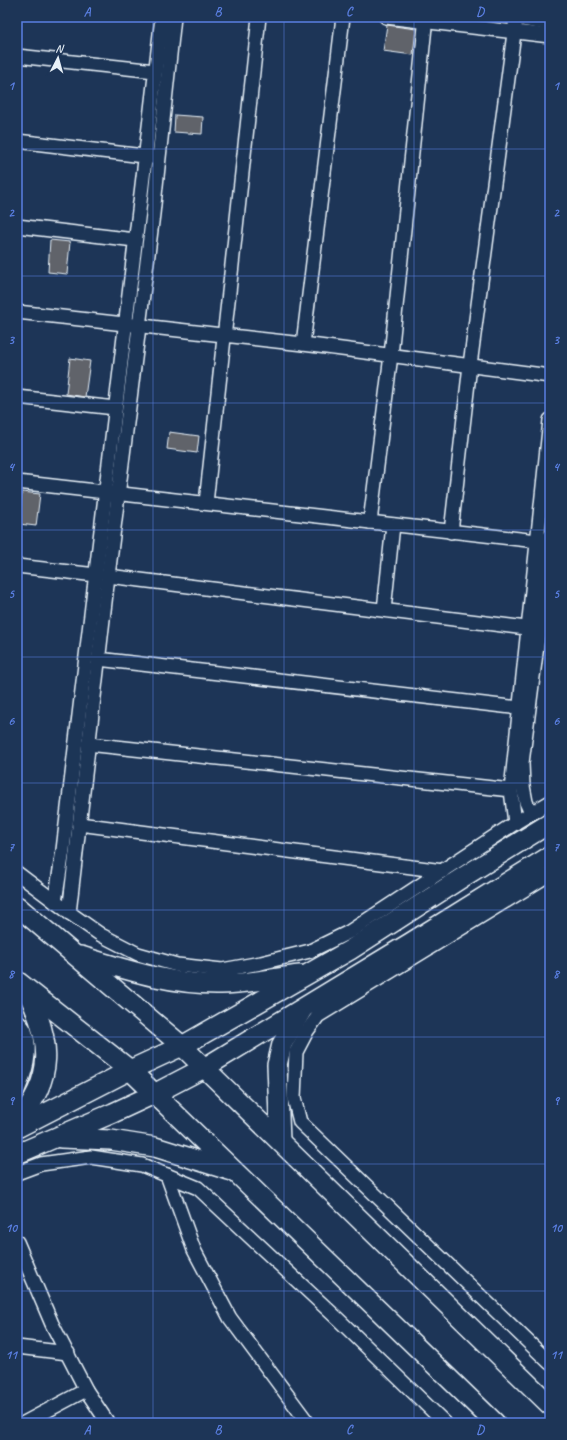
<svg xmlns="http://www.w3.org/2000/svg" width="567" height="1440" font-family="Caveat,sans-serif">
<style>
.building{fill:#61646b;stroke:#e8f1f8}
.lines{fill:none;stroke-linecap:round;stroke-linejoin:round}
.street-casing{stroke:#e8f1f8;stroke-width:16}
.secondary-casing{stroke:#e8f1f8;stroke-width:22}
.street{stroke:#1d3557;stroke-width:13}
.secondary{stroke:#1d3557;stroke-width:19}
.grid{fill:none;stroke:#5a7fe2;stroke-width:1;stroke-opacity:0.55}
.neatline{fill:none;stroke:#5a7fe2;stroke-width:1.5}
.grid-label{font-size:13px;text-anchor:middle;font-weight:bold;fill:#5a7fe2}
</style>
<rect width="100%" height="100%" fill="#1d3557"/>
<filter id="ink" filterUnits="userSpaceOnUse"><feTurbulence type="fractalNoise" baseFrequency=".025" numOctaves="2"/><feDisplacementMap in="SourceGraphic" scale="8" xChannelSelector="R" yChannelSelector="G"/><feConvolveMatrix kernelMatrix="1 2 1 2 8 2 1 2 1" color-interpolation-filters="sRGB"/></filter>
<g filter="url(#ink)">
<g class="building">
<polygon points="60,17 78,17 78,19"/>
<polygon points="387,25 416,29 413,55 383,51"/>
<polygon points="175,115 203,117 202,134 174,132"/>
<polygon points="50,240 70,242 67,274 48,272"/>
<polygon points="70,358 90,361 85,397 66,394"/>
<polygon points="169,432 199,436 197,453 167,449"/>
<polygon points="22,492 40,494 36,526 19,524"/>
</g>
<g class="lines">
<g class="street-casing">
<g id="street">
<polyline points="386,17 550,36"/>
<polyline points="512,17 550,24"/>
<polyline points="17,56 155,71"/>
<polyline points="17,141 152,157"/>
<polyline points="17,226 135,240"/>
<polyline points="17,312 303,344 550,376"/>
<polyline points="303,344 343,17"/>
<polyline points="17,397 115,408"/>
<polyline points="17,482 537,541"/>
<polyline points="206,503 259,17"/>
<polyline points="370,522 391,355 426,17"/>
<polyline points="451,532 470,365 516,18"/>
<polyline points="17,566 96,575"/>
<polyline points="108,576 550,631"/>
<polyline points="384,610 393,525"/>
<polyline points="98,659 519,708"/>
<polyline points="88,744 511,790"/>
<polyline points="531,813 526,802 523,786 522,763 539,630 550,536"/>
<polyline points="515,823 511,790 550,420"/>
<polyline points="79,824 443,871"/>
<polyline points="17,873 74,916 101,935 138,954 177,965 222,970 261,963 310,951 349,932 515,823 550,802"/>
<polyline points="550,874 318,1016 307,1031 296,1052 294,1098 300,1122 550,1363"/>
<polyline points="55,902 63,850 162,17"/>
<polyline points="69,913 108,576 153,214 174,17"/>
<path d="M 17,1021 C 20,1024 24,1027 25,1031 C 33,1051 25,1074 17,1093"/>
<polyline points="17,1173 41,1164 91,1157 142,1165 198,1188 339,1320 445,1423"/>
<polyline points="167,1175 194,1250 230,1318 308,1423"/>
<polyline points="17,1242 52,1324 86,1390 108,1423"/>
<polyline points="17,1347 68,1353"/>
<polyline points="24,1423 86,1390"/>
</g>
</g>
<g class="secondary-casing">
<g id="secondary">
<polyline points="17,906 182,1046 550,1405"/>
<path d="M 81,956 C 127,970 172,985 221,984 C 247,984 274,978 300,975"/>
<polyline points="17,981 130,1070 495,1423"/>
<path d="M 17,1122 C 55,1078 52,1041 27,991"/>
<polyline points="17,1128 130,1070 182,1046 350,950 460,879 550,823"/>
<polyline points="61,1138 111,1140 155,1147 232,1171"/>
<polyline points="280,1141 277,1065 282,1044 302,1010"/>
<polyline points="17,1154 113,1113 154,1094 204,1068 410,943 550,856"/>
</g>
</g>
<use href="#street" class="street"/>
<use href="#secondary" class="secondary"/>
</g>
</g>
<path class="grid" d="M 153,17 L 153,1423M 284,17 L 284,1423M 414,17 L 414,1423M 17,149 L 550,149M 17,276 L 550,276M 17,403 L 550,403M 17,530 L 550,530M 17,657 L 550,657M 17,783 L 550,783M 17,910 L 550,910M 17,1037 L 550,1037M 17,1164 L 550,1164M 17,1291 L 550,1291"/>
<rect width="567" height="1440" fill="none" stroke="#1d3557" stroke-width="44"/>
<g transform="translate(58 58) rotate(6)" stroke="#1d3557" stroke-width="3" paint-order="stroke">
<path d="M0-3L7 15L0 10L-7 15Z" fill="#e8f1f8"/>
<text y="-6" font-size="11" font-weight="bold" text-anchor="middle" fill="#e8f1f8">N</text>
</g>
<rect x="22" y="22" width="523" height="1396" class="neatline"/>
<g class="grid-label">
<text x="87" y="16">A</text>
<text x="218" y="16">B</text>
<text x="349" y="16">C</text>
<text x="480" y="16">D</text>
<text x="11" y="90">1</text>
<text x="556" y="90">1</text>
<text x="11" y="217">2</text>
<text x="556" y="217">2</text>
<text x="11" y="344">3</text>
<text x="556" y="344">3</text>
<text x="11" y="471">4</text>
<text x="556" y="471">4</text>
<text x="11" y="598">5</text>
<text x="556" y="598">5</text>
<text x="11" y="725">6</text>
<text x="556" y="725">6</text>
<text x="11" y="851">7</text>
<text x="556" y="851">7</text>
<text x="11" y="978">8</text>
<text x="556" y="978">8</text>
<text x="11" y="1105">9</text>
<text x="556" y="1105">9</text>
<text x="11" y="1232">10</text>
<text x="556" y="1232">10</text>
<text x="11" y="1359">11</text>
<text x="556" y="1359">11</text>
<text x="87" y="1434">A</text>
<text x="218" y="1434">B</text>
<text x="349" y="1434">C</text>
<text x="480" y="1434">D</text>
</g>
</svg>
